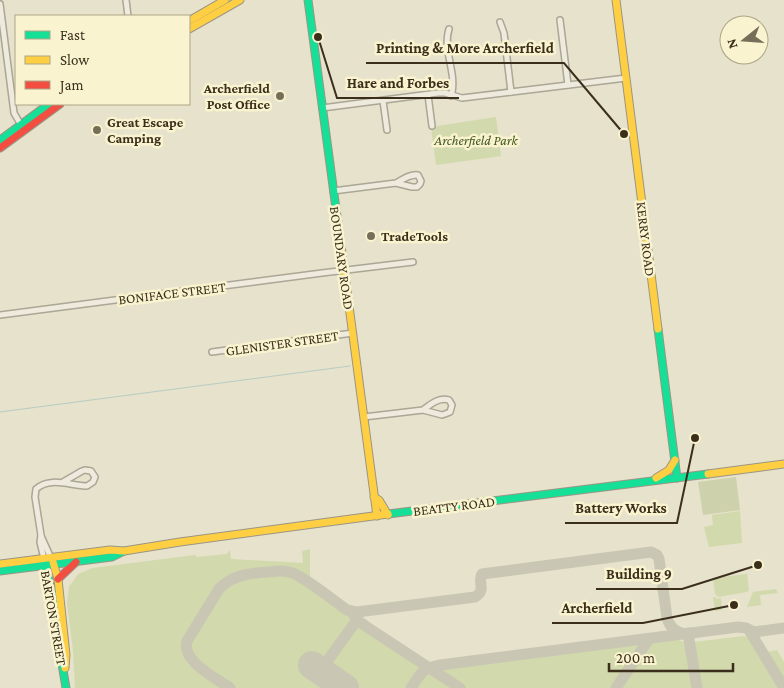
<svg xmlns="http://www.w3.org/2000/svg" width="784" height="688" font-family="'Crimson Pro',serif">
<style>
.green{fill:#d2d9ac}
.cemetery{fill:#cdd2ac}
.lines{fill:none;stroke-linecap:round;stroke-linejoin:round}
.stream{stroke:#b7ccc2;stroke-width:1}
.taxiway{stroke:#cac6b4;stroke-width:11}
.runway{stroke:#cac6b4;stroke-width:28}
.street-casing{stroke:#aba695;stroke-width:8}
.fast-casing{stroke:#9b9584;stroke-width:9}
.slow-casing{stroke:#9b9584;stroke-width:9}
.jam-casing{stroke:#9b9584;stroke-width:9}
.street{stroke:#eeeadd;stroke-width:5}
.fast{stroke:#16e098;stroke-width:7}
.slow{stroke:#ffcf43;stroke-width:7}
.jam{stroke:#f24e42;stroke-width:7}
.poi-dot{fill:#776e59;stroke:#f9f3cf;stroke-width:2}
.labels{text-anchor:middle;stroke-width:5;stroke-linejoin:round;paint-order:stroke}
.poi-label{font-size:14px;font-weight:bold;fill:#3b2f1c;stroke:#f9f3cf;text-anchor:start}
.park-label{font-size:14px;font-style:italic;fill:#435920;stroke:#f9f3cf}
.street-label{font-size:14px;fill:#3b2f1c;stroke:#f9f3cf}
.leader{fill:none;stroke:#3b2f1c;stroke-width:2}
.callout-dot{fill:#3b2f1c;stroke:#f9f3cf;stroke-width:2}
.callout-label{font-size:15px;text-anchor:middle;font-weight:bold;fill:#3b2f1c;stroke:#f9f3cf;stroke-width:5;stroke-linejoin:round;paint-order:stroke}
</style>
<rect width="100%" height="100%" fill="#e6e2cb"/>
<g class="green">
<polygon points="496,117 501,156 436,165 431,127"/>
<polygon points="740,511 742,543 709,547 704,527 713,525 712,515"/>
<polygon points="310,549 310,577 307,579 297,574 295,576 296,579 428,670 676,639 686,643 744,636 750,638 779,688 75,688 73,651 67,603 69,587 78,574 93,568 195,555 197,557 227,554 229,551 230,551 231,559 303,563 302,551"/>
<polygon points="747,574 749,590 747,592 718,597 715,594 713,578"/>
<polygon points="776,589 778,593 760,595 761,605 747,607 753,592"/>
<polygon points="713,597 715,597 717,599 721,598 722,610 715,611"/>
<polygon points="777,650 784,662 784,679 782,678 767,652"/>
</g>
<polygon class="cemetery" points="736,477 740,510 703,515 698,482"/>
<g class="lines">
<polyline class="stream" points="0,412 350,366"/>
<g class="taxiway">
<polyline points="352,612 357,620 367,627 460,688"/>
<polyline points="749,630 784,688"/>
<polyline points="688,633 697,688"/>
<polyline points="320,671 357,620"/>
<path d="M 230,688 C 216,678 181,661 187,641 L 219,589 C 232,575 250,573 269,572 C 278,571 287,570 295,574 C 314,584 330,598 347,610 L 357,612 L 475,597 C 487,590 477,582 482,574 L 651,552 L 657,555 L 659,559 L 667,618 C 670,628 676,633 686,634"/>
<path d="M 411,688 C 421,673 421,669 440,665 L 738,627 L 746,628 L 754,632 L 784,628"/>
<polyline points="616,688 649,639"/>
</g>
<polyline class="runway" points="312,665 345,688"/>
<g class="street-casing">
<g id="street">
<polyline points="126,0 128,16"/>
<polyline points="0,4 14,113 21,125"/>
<polyline points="560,20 568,85"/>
<polyline points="500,22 504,33 511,92"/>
<path d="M 449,29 C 442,51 458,74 451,96"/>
<polyline points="428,95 432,126"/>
<polyline points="383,101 387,130"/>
<polyline points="322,108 438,93 445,93 462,98 626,78"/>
<path d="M 333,191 L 396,183 L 412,187 L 417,187 L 420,184 L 421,181 L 418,175 C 410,174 403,179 396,183"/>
<polyline points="0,315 322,273 413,262"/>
<polyline points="212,352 353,333"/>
<path d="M 364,417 L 423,410 L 442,415 L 445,414 L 450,412 L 452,405 L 449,400 C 439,397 431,404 423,410"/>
<polyline points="41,536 51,558"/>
<path d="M 44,559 L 40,542 L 41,535 L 35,497 L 36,489 C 50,476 71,486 87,486 L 93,482 L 95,477 L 91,471 L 85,470 L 82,471 L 63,482"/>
</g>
</g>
<g class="fast-casing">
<g id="fast">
<polyline points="308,0 341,246"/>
<polyline points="0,140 49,104"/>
<polyline points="658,329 677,478"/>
<polyline points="388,514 708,474"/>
<polyline points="44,559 52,594 61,658 66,688"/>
<polyline points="0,571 112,557 124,551"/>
</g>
</g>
<g class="slow-casing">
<g id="slow">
<polyline points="616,0 658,329"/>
<polyline points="189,21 225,0"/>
<polyline points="189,29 240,0"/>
<polyline points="341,246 377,516"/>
<polyline points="708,474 784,464"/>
<polyline points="656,478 669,470 675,460"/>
<polyline points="374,497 379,500 388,515"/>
<polyline points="53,562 58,579 66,655 65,668"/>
<polyline points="0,564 110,550 124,551 180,542 388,514"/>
</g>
</g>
<g class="jam-casing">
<g id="jam">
<polyline points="0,148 60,104"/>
<polyline points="58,579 76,562"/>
</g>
</g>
<use href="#street" class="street"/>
<use href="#fast" class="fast"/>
<use href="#slow" class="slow"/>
<use href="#jam" class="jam"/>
</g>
<g class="poi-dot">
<circle cx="280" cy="96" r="5"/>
<circle cx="97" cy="130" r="5"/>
<circle cx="371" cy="236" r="5"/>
</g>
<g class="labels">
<g class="poi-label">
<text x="270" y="93" text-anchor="end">Archerfield<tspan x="270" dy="16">Post Office</tspan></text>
<text x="107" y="127">Great Escape<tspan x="107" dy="16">Camping</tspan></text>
<text x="381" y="241">TradeTools</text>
</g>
<g class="park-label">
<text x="476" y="145">Archerfield Park</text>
</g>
<g class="street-label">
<text transform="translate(646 239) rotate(83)" y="5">KERRY ROAD</text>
<text transform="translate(342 258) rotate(82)" y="5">BOUNDARY ROAD</text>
<text transform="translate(172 293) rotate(-7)" y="5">BONIFACE STREET</text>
<text transform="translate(282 343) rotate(-8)" y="5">GLENISTER STREET</text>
<text transform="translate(454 506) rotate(-7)" y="5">BEATTY ROAD</text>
<text transform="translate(54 618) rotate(80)" y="5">BARTON STREET</text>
</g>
</g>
<path class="leader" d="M624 134L564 63H366M318 37L337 98H459M695 438L677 523H565M758 565L682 589H596M734 605L643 623H552"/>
<g class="callout-dot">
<circle cx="624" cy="134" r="5"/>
<circle cx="318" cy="37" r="5"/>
<circle cx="695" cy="438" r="5"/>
<circle cx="758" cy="565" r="5"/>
<circle cx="734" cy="605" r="5"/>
</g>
<g class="callout-label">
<text x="465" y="53">Printing &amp; More Archerfield</text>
<text x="398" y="88">Hare and Forbes</text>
<text x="621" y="513">Battery Works</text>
<text x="639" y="579">Building 9</text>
<text x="597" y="613">Archerfield</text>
</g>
<rect x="15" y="15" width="175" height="90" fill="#f9f3cf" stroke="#ada587"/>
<rect x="25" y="31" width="25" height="8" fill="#16e098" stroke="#ada587"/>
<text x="60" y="40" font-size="15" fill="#3b2f1c">Fast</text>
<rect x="25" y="56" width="25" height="8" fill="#ffcf43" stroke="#ada587"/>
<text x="60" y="65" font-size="15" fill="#3b2f1c">Slow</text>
<rect x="25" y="81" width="25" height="8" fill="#f24e42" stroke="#ada587"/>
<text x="60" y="90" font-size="15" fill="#3b2f1c">Jam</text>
<g transform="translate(744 40) rotate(253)"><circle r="24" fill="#f9f3cf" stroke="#ada587"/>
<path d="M0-4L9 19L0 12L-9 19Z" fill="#776e59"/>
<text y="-8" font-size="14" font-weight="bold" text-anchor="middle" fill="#3b2f1c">N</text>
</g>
<path d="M609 663v8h124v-8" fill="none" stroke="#3b2f1c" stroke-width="2.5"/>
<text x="616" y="663" font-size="15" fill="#3b2f1c" stroke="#f9f3cf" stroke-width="4" paint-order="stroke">200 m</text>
</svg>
